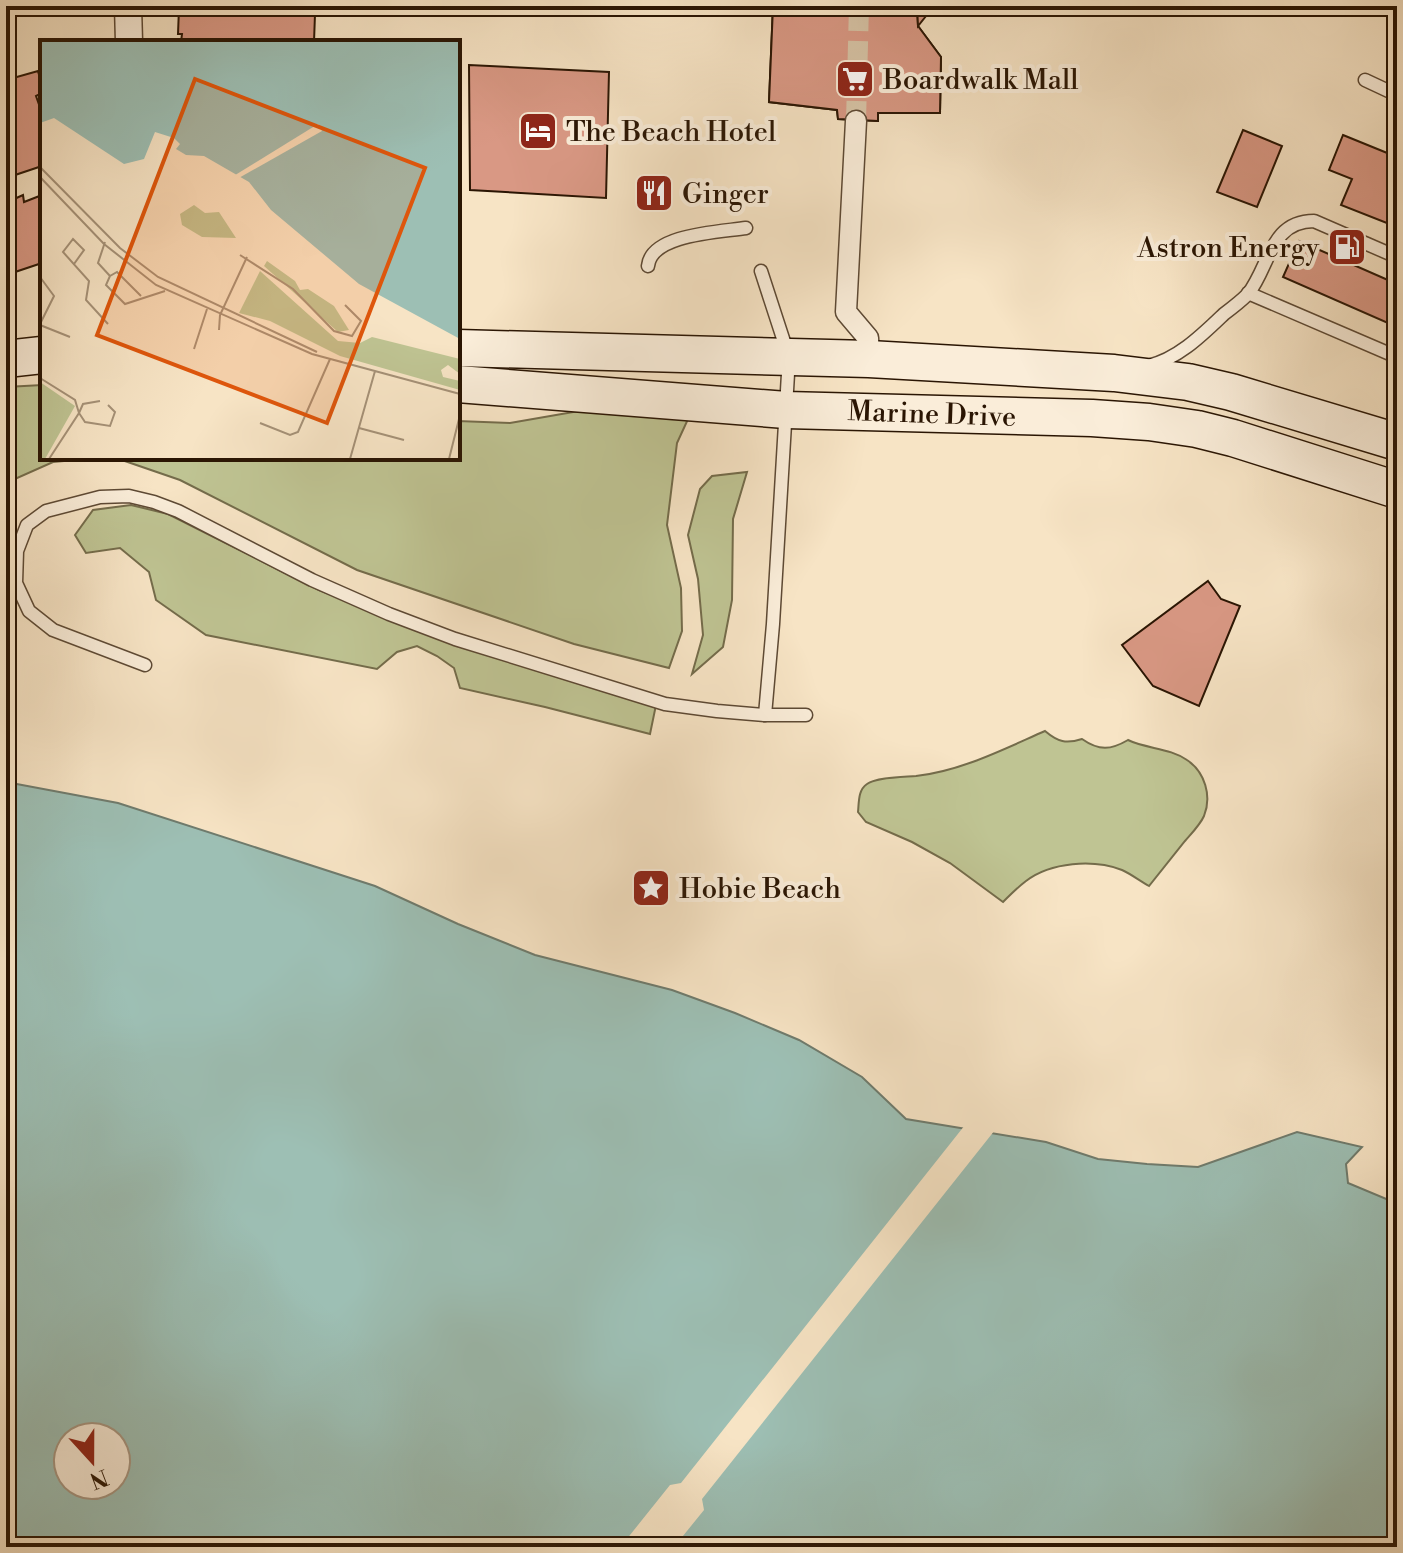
<svg xmlns="http://www.w3.org/2000/svg" width="1403" height="1553" font-family="'Libre Bodoni',serif">
<style>
.green{fill:#bfc493;stroke:#746c4b;stroke-width:2}
.water{fill:#9dbfb4;stroke:#6f7b6d;stroke-width:2;fill-rule:evenodd}
.pier{fill:#f7e4c5}
.building{fill:#d99884;stroke:#2a1503;stroke-width:2}
.lines{fill:none;stroke-linecap:round;stroke-linejoin:round}
.pedestrian-tunnel{stroke:#d8c5a8;stroke-width:20;stroke-dasharray:20 10;stroke-linecap:butt}
.service-casing{stroke:#5d4934;stroke-width:15}
.pedestrian-casing{stroke:#5d4934;stroke-width:23}
.minor-casing{stroke:#5d4934;stroke-width:29}
.secondary-casing{stroke:#2a1503;stroke-width:39}
.service{stroke:#faedd9;stroke-width:12}
.pedestrian{stroke:#faedd9;stroke-width:20}
.minor{stroke:#faedd9;stroke-width:26}
.secondary{stroke:#faedd9;stroke-width:36}
.labels{text-anchor:middle;stroke-width:8;stroke-linejoin:round;paint-order:stroke}
.poi-label{font-size:28px;fill:#2a1503;stroke:#faedd9;text-anchor:start}
.street-label{font-size:28px;fill:#2a1503;stroke:#faedd9}
.inset-road{fill:none;stroke:#a59177;stroke-width:2}
.view{fill:#de560c;fill-opacity:0.15;stroke:#de560c;stroke-width:4}
.inset-edge{fill:none;stroke:#2a1503;stroke-width:4}
</style>
<rect width="100%" height="100%" fill="#f7e4c5"/>
<filter id="stains"><feTurbulence type="fractalNoise" baseFrequency=".0025" numOctaves="4"/><feColorMatrix values="0 0 0 0 .2 0 0 0 0 .09 0 0 0 0 .02 0 0 0 .5 -.17"/></filter>
<radialGradient id="worn" r=".72"><stop offset=".6" stop-color="#630" stop-opacity="0"/><stop offset="1" stop-color="#630" stop-opacity=".3"/></radialGradient>
<g class="green">
<polygon points="42,385 42,458 97,458 53,462 6,483 6,387"/>
<polygon points="694,406 677,443 667,525 681,588 682,631 669,668 574,644 357,570 180,480 116,458 458,458 458,421 510,423 579,411"/>
<polygon points="747,472 733,519 732,600 723,647 692,674 703,635 698,579 688,535 700,489 712,476"/>
<polygon points="131,505 168,514 319,590 451,641 656,705 650,734 545,707 460,688 454,668 437,656 417,646 397,652 377,669 206,635 156,600 149,572 120,548 86,553 75,535 93,510"/>
<path d="M 1045,731 C 1058,742 1066,744 1082,739 C 1099,751 1111,750 1128,740 C 1147,749 1170,748 1187,760 C 1205,772 1212,796 1204,816 C 1200,825 1191,834 1185,841 C 1173,856 1161,871 1149,886 C 1140,881 1131,874 1122,870 C 1093,859 1051,862 1026,881 C 1018,887 1010,895 1003,902 L 950,863 L 912,842 L 866,822 L 858,812 C 859,802 858,790 867,784 C 876,777 904,777 916,776 C 961,771 1004,749 1045,731 Z"/>
</g>
<path class="water" d="M 6,782 L 118,803 L 375,886 L 458,924 L 535,955 L 672,990 L 735,1013 L 799,1040 L 862,1077 L 906,1119 L 1046,1142 L 1098,1159 L 1147,1164 L 1198,1167 L 1297,1132 L 1362,1147 L 1346,1164 L 1348,1183 L 1391,1201 L 1397,1201 L 1397,1547 L 6,1547 ZM 68,1437 L 116,1437 L 116,1485 L 68,1485 Z"/>
<polygon class="pier" points="965,1125 995,1130 702,1499 704,1510 674,1547 626,1547 626,1540 670,1485 681,1483"/>
<g class="building">
<polygon points="773,6 917,6 918,26 941,57 940,113 878,113 878,121 838,119 837,110 769,102"/>
<polygon points="773,6 917,6 918,26 941,57 940,113 878,113 878,121 838,119 837,110 769,102"/>
<polygon points="917,6 930,6 930,11 918,26"/>
<polygon points="179,8 315,14 314,42 181,42 182,34 178,34"/>
<polygon points="469,65 609,72 606,198 470,190"/>
<polygon points="38,71 42,86 42,93 36,96 42,113 42,127 40,128 42,135 42,166 6,178 6,80"/>
<polygon points="1243,130 1282,146 1257,207 1217,192"/>
<polygon points="1343,135 1397,157 1397,227 1341,205 1352,179 1329,170"/>
<polygon points="6,180 12,200 23,195 24,202 42,195 42,263 6,275"/>
<polygon points="1299,241 1397,284 1397,327 1283,277"/>
<polygon points="1208,581 1221,599 1240,606 1199,706 1153,686 1122,645"/>
</g>
<g class="lines">
<polyline class="pedestrian-tunnel" points="856,121 859,6"/>
<g class="service-casing">
<g id="service">
<polyline points="1365,80 1397,95"/>
<path d="M 648,266 C 651,234 720,232 746,228"/>
<polyline points="761,271 789,357 773,624 765,715"/>
<polyline points="1248,293 1397,357"/>
<path d="M 1148,366 C 1178,359 1202,335 1224,314 C 1232,308 1241,301 1248,294 C 1270,266 1270,221 1314,221 L 1397,257"/>
<polyline points="145,665 53,630 29,611 16,583 17,551 27,525 46,511 100,497 129,496 154,502 178,511 312,580 389,614 455,639 665,704 717,711 765,715 806,715"/>
</g>
</g>
<g class="pedestrian-casing">
<polyline id="pedestrian" points="856,121 846,312 868,338 869,359"/>
</g>
<g class="minor-casing">
<polyline id="minor" points="128,6 129,42"/>
</g>
<g class="secondary-casing">
<g id="secondary">
<polyline points="458,348 869,359 1114,373 1188,382 1231,392 1397,442"/>
<polyline points="6,359 42,355"/>
<polyline points="458,384 786,410 1092,418 1149,422 1197,429 1233,438 1397,490"/>
</g>
</g>
<use href="#service" class="service"/>
<use href="#pedestrian" class="pedestrian"/>
<use href="#minor" class="minor"/>
<use href="#secondary" class="secondary"/>
</g>
<defs>
<g id="supermarket-square" transform="scale(2)"><rect x="-9" y="-9" width="18" height="18" rx="4" fill="#8f2418" stroke="#faedd9"/><path d="M-6-5.5h2.5l.6 2H6L4.5 2H-2.5L-4.4-4H-6ZM-1.5 3.2a1.3 1.3 0 1 0 .1 0ZM3 3.2a1.3 1.3 0 1 0 .1 0Z" fill="#fff"/></g>
<g id="hotel-square" transform="scale(2)"><rect x="-9" y="-9" width="18" height="18" rx="4" fill="#8f2418" stroke="#faedd9"/><path d="M-6-4.5h1.5V1H6V5H4.5V3h-9V5H-6ZM-4 0a1.8 1.8 0 1 1 3.6 0ZM.5 0V-2.5h3Q6-2.5 6 0Z" fill="#fff"/></g>
<g id="restaurant-square" transform="scale(2)"><rect x="-9" y="-9" width="18" height="18" rx="4" fill="#8f2418" stroke="#faedd9"/><path d="M-5-6h1v4h1v-4h1v4h1v-4h1v5L-1.5 .5V6h-2V.5L-5-1ZM5-6V6H3V1.5H1.5Q1.5-4 5-6Z" fill="#fff"/></g>
<g id="fuel-square" transform="scale(2)"><rect x="-9" y="-9" width="18" height="18" rx="4" fill="#8f2418" stroke="#faedd9"/><path d="M-5.5-6h7V0h2V4h1.3V-2.5L3-4.5l.8-.8L6-3V5H2.5V1h-1V6h-7ZM-4.2-4.7v3.2H.2V-4.7Z" fill="#fff"/></g>
<g id="sight-square" transform="scale(2)"><rect x="-9" y="-9" width="18" height="18" rx="4" fill="#8f2418" stroke="#faedd9"/><path d="M0-6L1.8-2.2L6-1.7L2.9 1.2L3.7 5.4L0 3.3L-3.7 5.4L-2.9 1.2L-6-1.7L-1.8-2.2Z" fill="#fff"/></g>
</defs>
<g fill-rule="evenodd">
<use href="#supermarket-square" x="855" y="79"/>
<use href="#hotel-square" x="538" y="131"/>
<use href="#restaurant-square" x="654" y="193"/>
<use href="#fuel-square" x="1347" y="247"/>
<use href="#sight-square" x="651" y="888"/>
</g>
<g class="labels">
<g class="poi-label">
<text x="883" y="89">Boardwalk Mall</text>
<text x="566" y="141">The Beach Hotel</text>
<text x="682" y="203">Ginger</text>
<text x="1319" y="257" text-anchor="end">Astron Energy</text>
<text x="679" y="898">Hobie Beach</text>
</g>
<g class="street-label">
<text transform="translate(932 413) rotate(2)" y="10">Marine Drive</text>
</g>
</g>
<g transform="translate(40 40)">
<rect width="420" height="420" fill="#f7e4c5"/>
<path d="M 154,165 L 165,173 L 179,172 L 196,198 L 162,197 L 142,185 L 140,174 ZM 227,221 L 255,241 L 260,250 L 268,249 L 294,266 L 309,290 L 298,292 L 224,226 ZM 220,231 L 298,301 L 320,303 L 332,297 L 420,319 L 420,334 L 408,325 L 401,330 L 403,337 L 420,341 L 420,350 L 300,316 L 230,281 L 199,273 ZM 0,342 L 35,366 L 5,419 L 0,419 Z" fill="#bfc493"/>
<path d="M 0,1 L 420,1 L 420,299 L 319,244 L 231,170 L 209,142 L 164,116 L 146,115 L 136,109 L 140,104 L 134,98 L 115,92 L 104,119 L 84,124 L 14,78 L 0,83 Z" fill="#9dbfb4"/>
<path d="M 278,84 L 282,91 L 197,139 L 192,137 Z" fill="#f7e4c5"/>
<path class="inset-road" d="M 0,127 L 80,208 L 118,237 L 277,312M 0,137 L 64,204 L 116,245 L 272,314 L 420,354M 65,202 L 58,223 L 70,236 L 66,245 L 85,264 L 125,251M 200,215 L 253,249 L 294,291 L 312,296 L 321,281 L 305,265M 34,224 L 44,210 L 33,199 L 23,212 L 49,241 L 46,260 L 68,284M 70,236 L 77,232 L 101,256M 0,237 L 14,256 L 0,284M 0,285 L 30,297M 179,290 L 180,275 L 207,217M 154,309 L 167,269M 0,338 L 35,360 L 39,373 L 9,419M 60,361 L 43,364 L 39,373 L 45,382 L 70,386 L 75,372 L 68,365M 220,383 L 250,395 L 258,392 L 290,319M 319,388 L 364,400M 310,419 L 335,331M 409,419 L 420,375"/>
<path class="view" d="M 155,39 L 385,128 L 287,383 L 57,295 Z"/>
<rect width="420" height="420" class="inset-edge"/>
</g>
<rect width="1403" height="1553" fill="none" stroke="#f7e4c5" stroke-width="32"/>
<rect x="8" y="8" width="1387" height="1537" fill="none" stroke="#2a1503" stroke-width="4"/>
<rect x="16" y="16" width="1371" height="1521" fill="none" stroke="#2a1503" stroke-width="2"/>
<g transform="translate(92 1461) rotate(159)"><circle r="38" fill="#faedd9" stroke="#a79783" stroke-width="2"/>
<path d="M0-6L14 30L0 20L-14 30Z" fill="#8f2418"/>
<text y="-12" font-size="22" font-weight="bold" text-anchor="middle" fill="#2a1503">N</text>
</g>
<rect width="100%" height="100%" filter="url(#stains)"/>
<rect width="100%" height="100%" fill="url(#worn)"/>
</svg>
